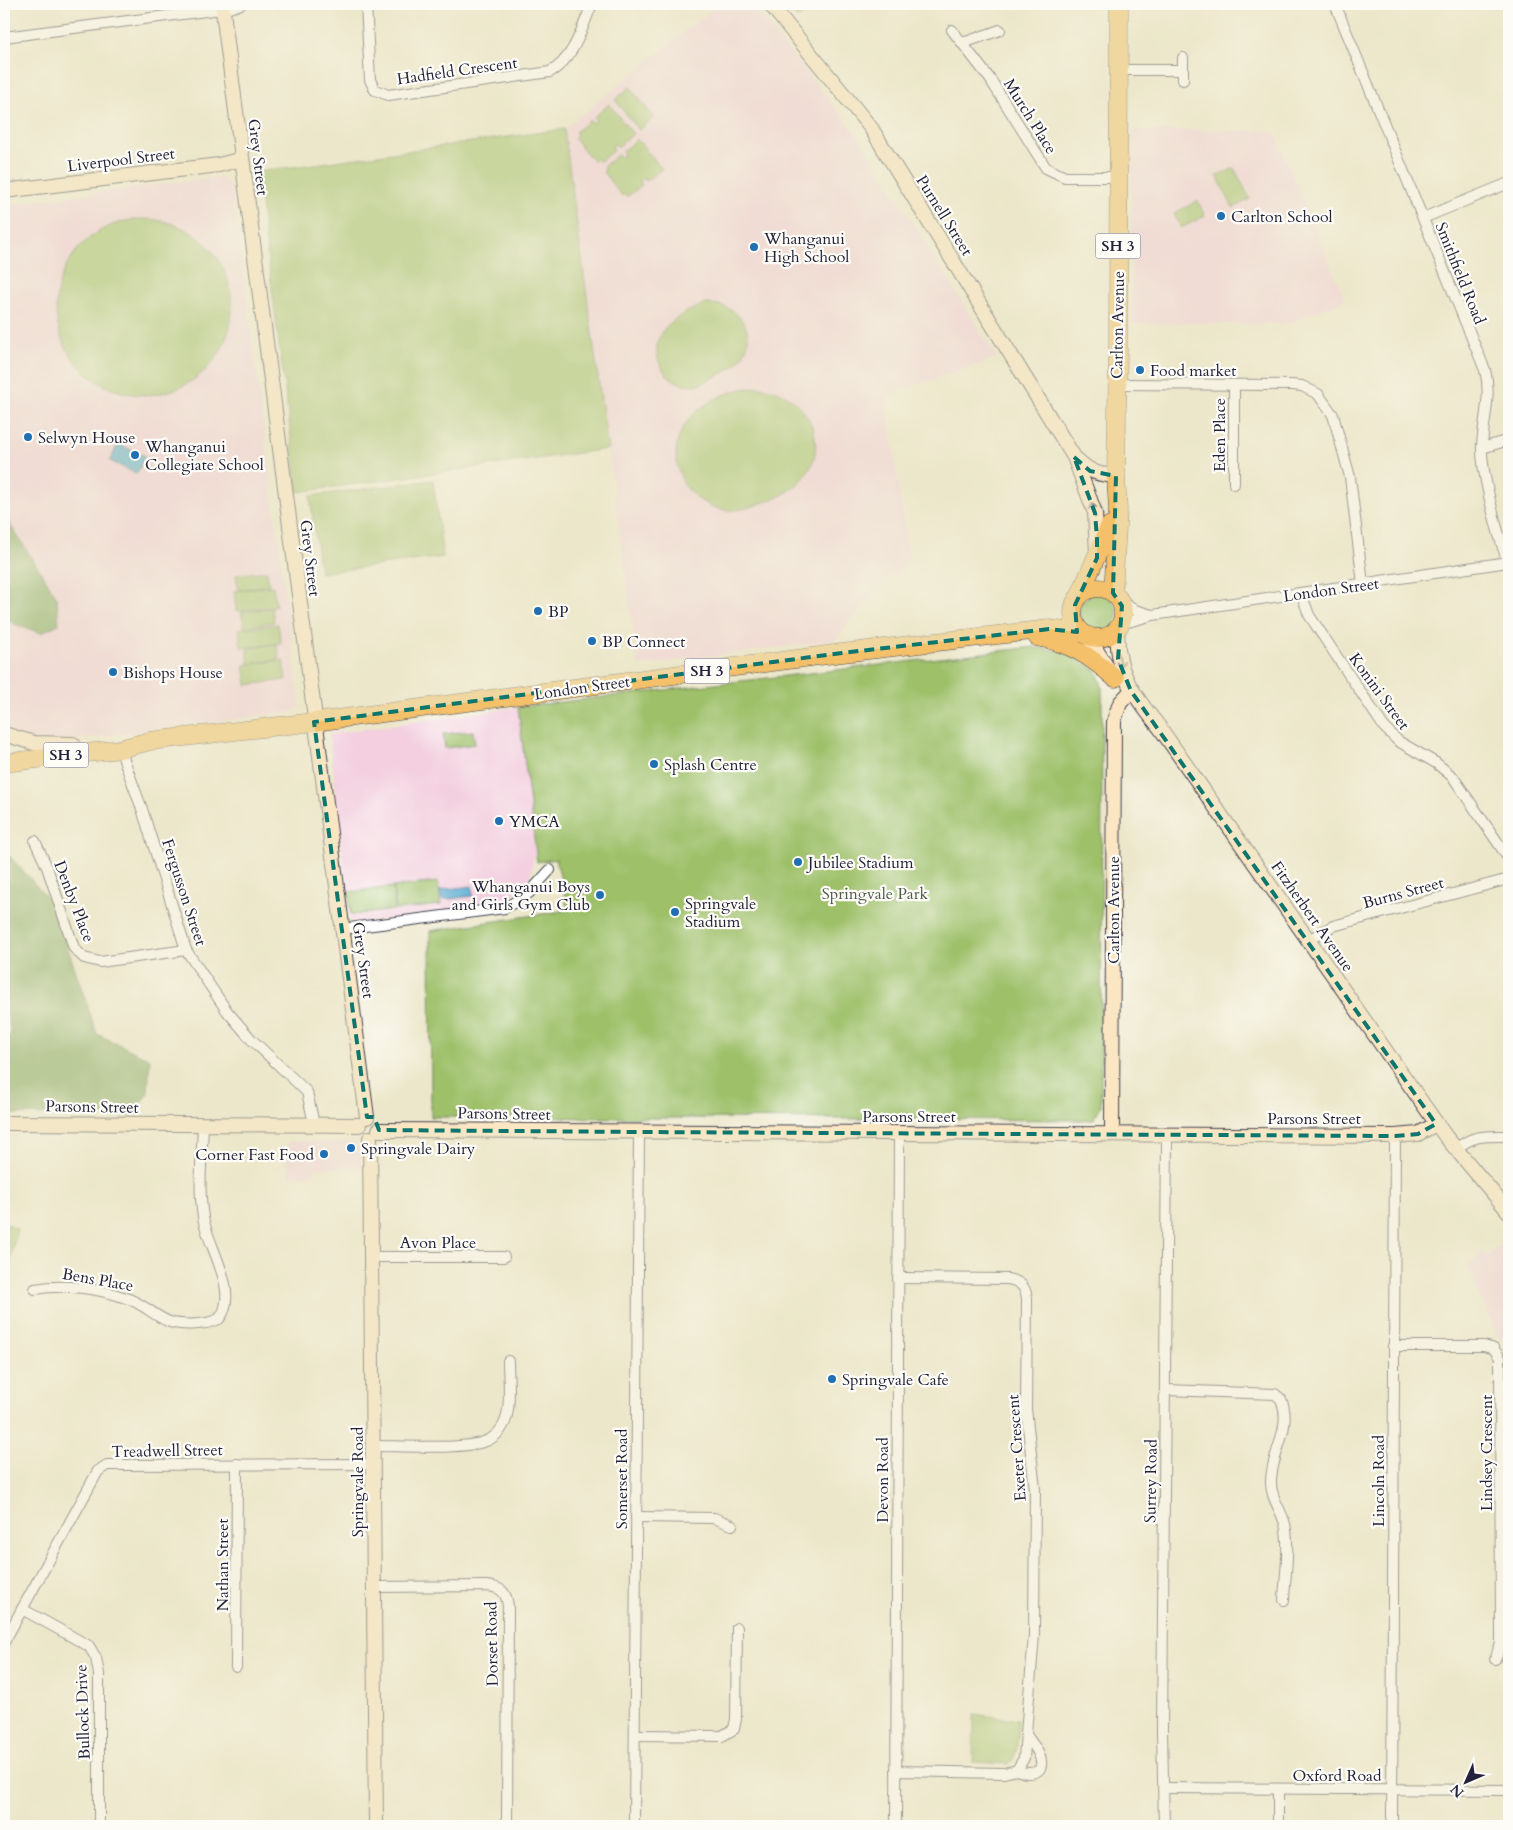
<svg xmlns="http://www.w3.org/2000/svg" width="1513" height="1830" font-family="Cardo,serif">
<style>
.built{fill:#f3cfdf}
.green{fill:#9ec069;stroke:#607152}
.forest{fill:#7ea65d;stroke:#50644c}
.water{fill:#54aad0;stroke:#3b6686}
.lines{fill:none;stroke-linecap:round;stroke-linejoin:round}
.street-casing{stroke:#404051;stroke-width:12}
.secondary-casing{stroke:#404051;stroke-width:16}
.highway-casing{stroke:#404051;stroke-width:19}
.street{stroke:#fff;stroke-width:10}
.secondary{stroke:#fbe6c3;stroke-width:14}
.highway{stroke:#f4c16a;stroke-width:18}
.oneway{stroke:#998e86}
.marked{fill:none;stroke:#0f766e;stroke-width:4;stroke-dasharray:10 6;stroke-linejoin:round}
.poi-dot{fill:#1f6fb2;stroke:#fdfcf7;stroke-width:2}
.labels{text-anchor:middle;stroke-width:4.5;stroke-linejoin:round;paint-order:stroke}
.shield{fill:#fdfcf7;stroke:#646373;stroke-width:1}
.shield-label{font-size:15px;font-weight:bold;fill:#22223b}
.street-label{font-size:16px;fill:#22223b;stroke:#fdfcf7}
.poi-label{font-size:16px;fill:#22223b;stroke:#fdfcf7;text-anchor:start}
.park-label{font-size:16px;fill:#4d594b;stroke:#fdfcf7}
</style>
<rect width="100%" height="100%" fill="#fdfcf7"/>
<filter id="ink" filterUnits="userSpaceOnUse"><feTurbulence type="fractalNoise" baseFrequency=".02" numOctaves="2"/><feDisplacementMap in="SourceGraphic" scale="10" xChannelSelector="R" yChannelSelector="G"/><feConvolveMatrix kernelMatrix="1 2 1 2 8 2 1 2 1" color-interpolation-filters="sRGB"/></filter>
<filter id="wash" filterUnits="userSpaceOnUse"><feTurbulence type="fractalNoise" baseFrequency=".0096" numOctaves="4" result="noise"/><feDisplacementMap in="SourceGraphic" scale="20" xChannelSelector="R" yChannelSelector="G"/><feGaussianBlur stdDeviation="1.12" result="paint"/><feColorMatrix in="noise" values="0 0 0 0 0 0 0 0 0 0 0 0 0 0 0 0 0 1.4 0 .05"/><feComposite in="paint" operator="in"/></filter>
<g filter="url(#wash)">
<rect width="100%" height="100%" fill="#ece7cb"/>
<g class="built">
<polygon points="719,4 751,4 859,137 997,358 886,395 909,563 885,581 835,640 638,666 564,129"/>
<polygon points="1132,130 1274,131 1345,300 1286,324 1131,323"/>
<polygon points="219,177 232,187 300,706 296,711 43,744 15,736 4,726 4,205"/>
<polygon points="518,707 536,849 529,880 502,903 355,924 350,920 329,734"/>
<polygon points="288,1141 356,1143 362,1148 362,1167 316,1168 313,1175 288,1176"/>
<polygon points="1509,1237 1509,1345 1498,1337 1467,1266 1483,1253 1487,1257"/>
</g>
<g class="green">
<polygon points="785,4 823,4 797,18"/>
<polygon points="630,87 654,117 639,130 615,100"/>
<polygon points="609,104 633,134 618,147 615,144 612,146 614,150 599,162 597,159 593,161 574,138 577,135 575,132 590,120 593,123 596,120 594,117"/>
<polygon points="564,129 608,449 298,492 257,172"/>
<polygon points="637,139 662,169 646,181 643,178 640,181 642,185 627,197 625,194 622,196 603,172 605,170 603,167 618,154 621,157 624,155 622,151"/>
<polygon points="1234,168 1250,199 1233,208 1217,176"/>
<polygon points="1198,201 1205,216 1181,228 1174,213"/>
<circle cx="144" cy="307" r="88"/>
<path d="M 707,304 C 735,302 760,330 742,357 C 736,367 725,372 715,377 C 708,380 701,385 694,385 C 666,387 647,355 662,332 C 670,319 692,308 707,304 Z"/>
<path d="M 761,387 C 809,393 836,450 797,485 C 786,495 773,499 759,504 C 740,511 724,514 705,503 C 692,497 683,485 679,472 C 663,421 717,388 761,387 Z"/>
<polygon points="433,480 443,557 320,573 310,496"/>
<polygon points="267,571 269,585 238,590 236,575"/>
<polygon points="273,586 276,606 236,611 234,591"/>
<circle cx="1098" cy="613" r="19"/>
<polygon points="272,608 274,622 244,627 241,612"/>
<polygon points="278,624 281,643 241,648 239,629"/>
<polygon points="277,644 279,659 249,664 247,649"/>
<polygon points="1034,647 1064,651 1097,671 1102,686 1101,1106 1093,1120 431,1117 430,931 568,910 556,859 537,862 518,707"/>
<polygon points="283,660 286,680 247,685 244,665"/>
<polygon points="473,731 475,744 445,748 443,734"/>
<polygon points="438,882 441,905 396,910 393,887"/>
<polygon points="393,887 395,910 351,915 348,892"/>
<polygon points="4,1222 17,1229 4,1290"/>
<path d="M 974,1714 L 1018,1720 C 1017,1734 1020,1753 1009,1764 L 973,1762 Z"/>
</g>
<g class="forest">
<polygon points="4,515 57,597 59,624 41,633 12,623 4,615"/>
<polygon points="4,850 53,904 97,1034 150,1059 148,1093 132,1116 4,1114 4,1047 11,1033 4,1000"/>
</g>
<g class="water">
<polygon points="118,444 145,456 137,474 110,461"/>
<polygon points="472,886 473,896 442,900 440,890"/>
</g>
</g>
<g filter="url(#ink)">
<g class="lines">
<g class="street-casing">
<g id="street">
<path d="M 366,4 L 370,80 L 375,90 L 388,95 L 550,72 C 574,59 582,28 592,4"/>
<path d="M 1335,4 L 1485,370 C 1492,396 1483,420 1482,447 C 1481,471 1499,541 1509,564"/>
<polyline points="952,30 990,79 1046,168 1065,177 1118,177"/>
<polyline points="4,37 229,8 241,4"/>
<polyline points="963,43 1000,30"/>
<polyline points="1118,70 1183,70"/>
<polyline points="1183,80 1183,58"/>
<polyline points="1423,218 1509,183"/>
<polyline points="1117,384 1292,385 1302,386 1318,394 1333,415 1350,477 1363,584"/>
<polyline points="1482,448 1509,440"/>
<polyline points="1234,484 1234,385"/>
<polyline points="1301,593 1309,615 1384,727 1398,741 1436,763 1453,777 1509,859"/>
<polyline points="1118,598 1135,610 1152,615"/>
<polyline points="1121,624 1153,615 1508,562"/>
<polyline points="120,749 142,809 186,950 227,1011 251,1039 307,1092 314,1124"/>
<polyline points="35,841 47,867 74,948 84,958 100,962 186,950"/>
<polyline points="342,929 505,908 529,893 550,870"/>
<polyline points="1308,940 1333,926 1509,879"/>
<path d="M 1456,1149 C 1474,1134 1486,1136 1509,1136"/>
<polyline points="373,1257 504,1257"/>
<path d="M 35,1289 C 64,1284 98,1288 126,1298 C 143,1303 155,1317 170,1322 C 183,1326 207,1325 219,1319 C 241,1293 207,1245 203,1217 C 198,1187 202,1155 203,1125"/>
<polyline points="1393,1346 1484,1346 1494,1349 1500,1358 1501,1643 1495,1659"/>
<path d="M 1166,1390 L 1275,1394 L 1281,1399 C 1293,1427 1272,1451 1271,1480 C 1270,1497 1281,1509 1285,1524 C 1290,1548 1285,1576 1284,1600"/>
<path d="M 374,1446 C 400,1446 465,1450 486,1441 C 497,1437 505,1426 507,1415 C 511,1398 508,1377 508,1361"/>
<polyline points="636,1517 714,1518 732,1525"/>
<path d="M 375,1587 L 486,1586 C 501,1587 507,1592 508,1607 L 507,1826"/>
<polyline points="22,1609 89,1646 96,1658 99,1674 99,1826"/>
<polyline points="4,1642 98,1471 107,1465 374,1464"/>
<polyline points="236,1667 237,1464"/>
<polyline points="635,1735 722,1736 734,1729 736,1719 737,1628"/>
<path d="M 1017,1770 C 1028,1775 1046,1775 1040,1757 C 1038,1750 1031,1742 1027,1736"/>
<path d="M 896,1771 L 1004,1773 L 1017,1770 L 1024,1758 L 1034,1635 L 1035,1489 L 1026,1409 L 1027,1298 C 1025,1285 1020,1282 1008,1279 L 898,1278"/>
<polyline points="1165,1788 1509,1790"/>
<polyline points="634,1826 639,1132"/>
<polyline points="896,1826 899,1133"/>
<polyline points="1164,1826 1162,1731 1167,1136"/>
<polyline points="1278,1826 1278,1789"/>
<polyline points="1392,1826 1395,1136"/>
</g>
</g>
<g class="secondary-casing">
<g id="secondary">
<polyline points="222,4 367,1117"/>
<polyline points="770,4 871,128 1074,457 1095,513 1097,553"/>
<polyline points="4,191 219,165 242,159"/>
<path d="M 1076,459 C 1089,471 1097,475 1116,476"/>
<path d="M 1118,627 C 1114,672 1134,695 1160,728 L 1446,1137 L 1509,1212"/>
<polyline points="1088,637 1109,670"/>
<polyline points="4,734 34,743 73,744"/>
<polyline points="4,1123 359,1125"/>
<polyline points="379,1130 1395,1136 1418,1134 1436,1124"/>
<polyline points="1112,1134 1114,721 1120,703 1131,691"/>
<polyline points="370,1138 376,1826"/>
</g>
</g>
<g class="highway-casing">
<g id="highway">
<circle cx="1098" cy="613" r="25"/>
<polyline points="1113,593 1118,510 1116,476 1118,348 1119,4"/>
<polyline points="1079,597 1110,525"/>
<path d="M 1037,637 C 1069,642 1091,657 1115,678"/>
<polyline points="4,763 120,749 150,741 314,722 842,653 1049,629 1082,633"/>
</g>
</g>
<use href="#street" class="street"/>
<use href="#secondary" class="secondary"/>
<use href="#highway" class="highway"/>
</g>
<defs><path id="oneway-shaft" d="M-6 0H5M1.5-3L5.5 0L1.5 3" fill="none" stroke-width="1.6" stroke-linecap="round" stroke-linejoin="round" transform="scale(1.25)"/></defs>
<g class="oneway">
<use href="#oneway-shaft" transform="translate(1093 510) rotate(-105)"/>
<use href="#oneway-shaft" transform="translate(1120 660) rotate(77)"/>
</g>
</g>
<path d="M0 0H1513V1830H0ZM 1074,457 L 1090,471 L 1116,476 L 1113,593 L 1122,606 L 1118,659 L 1131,691 L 1436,1124 L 1418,1134 L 1395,1136 L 639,1132 L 379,1130 L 374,1117 L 367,1117 L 314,722 L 842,653 L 1049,629 L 1077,632 L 1075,605 L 1097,558 L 1097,538 L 1095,513 Z" fill="#ece7cb" fill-opacity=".55" fill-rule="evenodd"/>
<path class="marked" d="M 1074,457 L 1090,471 L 1116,476 L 1113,593 L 1122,606 L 1118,659 L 1131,691 L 1436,1124 L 1418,1134 L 1395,1136 L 639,1132 L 379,1130 L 374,1117 L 367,1117 L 314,722 L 842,653 L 1049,629 L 1077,632 L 1075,605 L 1097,558 L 1097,538 L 1095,513 Z"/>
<g class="poi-dot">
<circle cx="1221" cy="216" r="5"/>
<circle cx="754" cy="247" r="5"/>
<circle cx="1140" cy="370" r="5"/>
<circle cx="28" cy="437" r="5"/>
<circle cx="135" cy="455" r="5"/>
<circle cx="538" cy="611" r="5"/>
<circle cx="592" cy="641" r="5"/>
<circle cx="113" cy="672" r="5"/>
<circle cx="654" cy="764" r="5"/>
<circle cx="499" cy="821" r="5"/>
<circle cx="798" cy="862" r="5"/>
<circle cx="600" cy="895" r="5"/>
<circle cx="675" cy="912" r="5"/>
<circle cx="351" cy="1148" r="5"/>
<circle cx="324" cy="1154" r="5"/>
<circle cx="832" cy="1379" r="5"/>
</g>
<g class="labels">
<g class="shield">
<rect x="1095.5" y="233.5" width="45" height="25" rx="4"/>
<rect x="684.5" y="658.5" width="45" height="25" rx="4"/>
<rect x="43.5" y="742.5" width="45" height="25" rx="4"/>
</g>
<g class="shield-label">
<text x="1118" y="251">SH 3</text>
<text x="707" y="676">SH 3</text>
<text x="66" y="760">SH 3</text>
</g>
<g class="street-label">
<text transform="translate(457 70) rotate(-8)" y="6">Hadfield Crescent</text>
<text transform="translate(1031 116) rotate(58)" y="6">Murch Place</text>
<text transform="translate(259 157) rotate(83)" y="6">Grey Street</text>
<text transform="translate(121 159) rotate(-7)" y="6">Liverpool Street</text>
<text transform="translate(945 215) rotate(58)" y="6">Purnell Street</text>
<text transform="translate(1461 273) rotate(68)" y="6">Smithfield Road</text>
<text transform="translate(1117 325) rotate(-89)" y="6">Carlton Avenue</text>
<text transform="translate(1219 435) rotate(-90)" y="6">Eden Place</text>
<text transform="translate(311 558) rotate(83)" y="6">Grey Street</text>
<text transform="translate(1331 589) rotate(-8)" y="6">London Street</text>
<text transform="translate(582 687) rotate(-8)" y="6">London Street</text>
<text transform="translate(1380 691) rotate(54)" y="6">Konini Street</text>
<text transform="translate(185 892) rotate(72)" y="6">Fergusson Street</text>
<text transform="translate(1403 892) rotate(-15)" y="6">Burns Street</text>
<text transform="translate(75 901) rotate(69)" y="6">Denby Place</text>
<text transform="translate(1113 910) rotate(-90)" y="6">Carlton Avenue</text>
<text transform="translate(1313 916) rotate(55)" y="6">Fitzherbert Avenue</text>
<text transform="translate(364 960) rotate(82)" y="6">Grey Street</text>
<text transform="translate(92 1106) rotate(1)" y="6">Parsons Street</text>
<text transform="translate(504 1113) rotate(1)" y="6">Parsons Street</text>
<text x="909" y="1122">Parsons Street</text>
<text x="1314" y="1124">Parsons Street</text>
<text x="438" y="1248">Avon Place</text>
<text transform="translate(98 1279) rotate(10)" y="6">Bens Place</text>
<text transform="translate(1016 1448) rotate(-94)" y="6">Exeter Crescent</text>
<text transform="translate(167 1450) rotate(-1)" y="6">Treadwell Street</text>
<text transform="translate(1486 1453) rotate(-90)" y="6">Lindsey Crescent</text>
<text transform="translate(621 1479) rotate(-90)" y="6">Somerset Road</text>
<text transform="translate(882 1480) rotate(-90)" y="6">Devon Road</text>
<text transform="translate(1150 1481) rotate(-89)" y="6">Surrey Road</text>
<text transform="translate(1378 1481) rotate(-90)" y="6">Lincoln Road</text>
<text transform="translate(357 1482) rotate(-90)" y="6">Springvale Road</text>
<text transform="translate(222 1565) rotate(-90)" y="6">Nathan Street</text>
<text transform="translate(491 1644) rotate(-91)" y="6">Dorset Road</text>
<text transform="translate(82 1712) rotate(-92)" y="6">Bullock Drive</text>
<text x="1337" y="1781">Oxford Road</text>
</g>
<g class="poi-label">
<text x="1231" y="222">Carlton School</text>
<text x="764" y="244">Whanganui<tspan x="764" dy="18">High School</tspan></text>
<text x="1150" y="376">Food market</text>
<text x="38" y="443">Selwyn House</text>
<text x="145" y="452">Whanganui<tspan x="145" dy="18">Collegiate School</tspan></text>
<text x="548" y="617">BP</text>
<text x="602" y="647">BP Connect</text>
<text x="123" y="678">Bishops House</text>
<text x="664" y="770">Splash Centre</text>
<text x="509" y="827">YMCA</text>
<text x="808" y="868">Jubilee Stadium</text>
<text x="590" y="892" text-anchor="end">Whanganui Boys<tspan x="590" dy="18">and Girls Gym Club</tspan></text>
<text x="685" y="909">Springvale<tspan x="685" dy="18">Stadium</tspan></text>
<text x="361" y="1154">Springvale Dairy</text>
<text x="314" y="1160" text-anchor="end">Corner Fast Food</text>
<text x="842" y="1385">Springvale Cafe</text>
</g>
<g class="park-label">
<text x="875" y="899">Springvale Park</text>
</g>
</g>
<rect width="1513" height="1830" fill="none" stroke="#fdfcf7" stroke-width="20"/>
<g transform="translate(1466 1782) rotate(225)" stroke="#fdfcf7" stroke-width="4" paint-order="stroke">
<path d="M0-4L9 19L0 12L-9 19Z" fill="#22223b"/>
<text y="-8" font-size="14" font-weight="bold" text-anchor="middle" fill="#22223b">N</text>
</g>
</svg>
